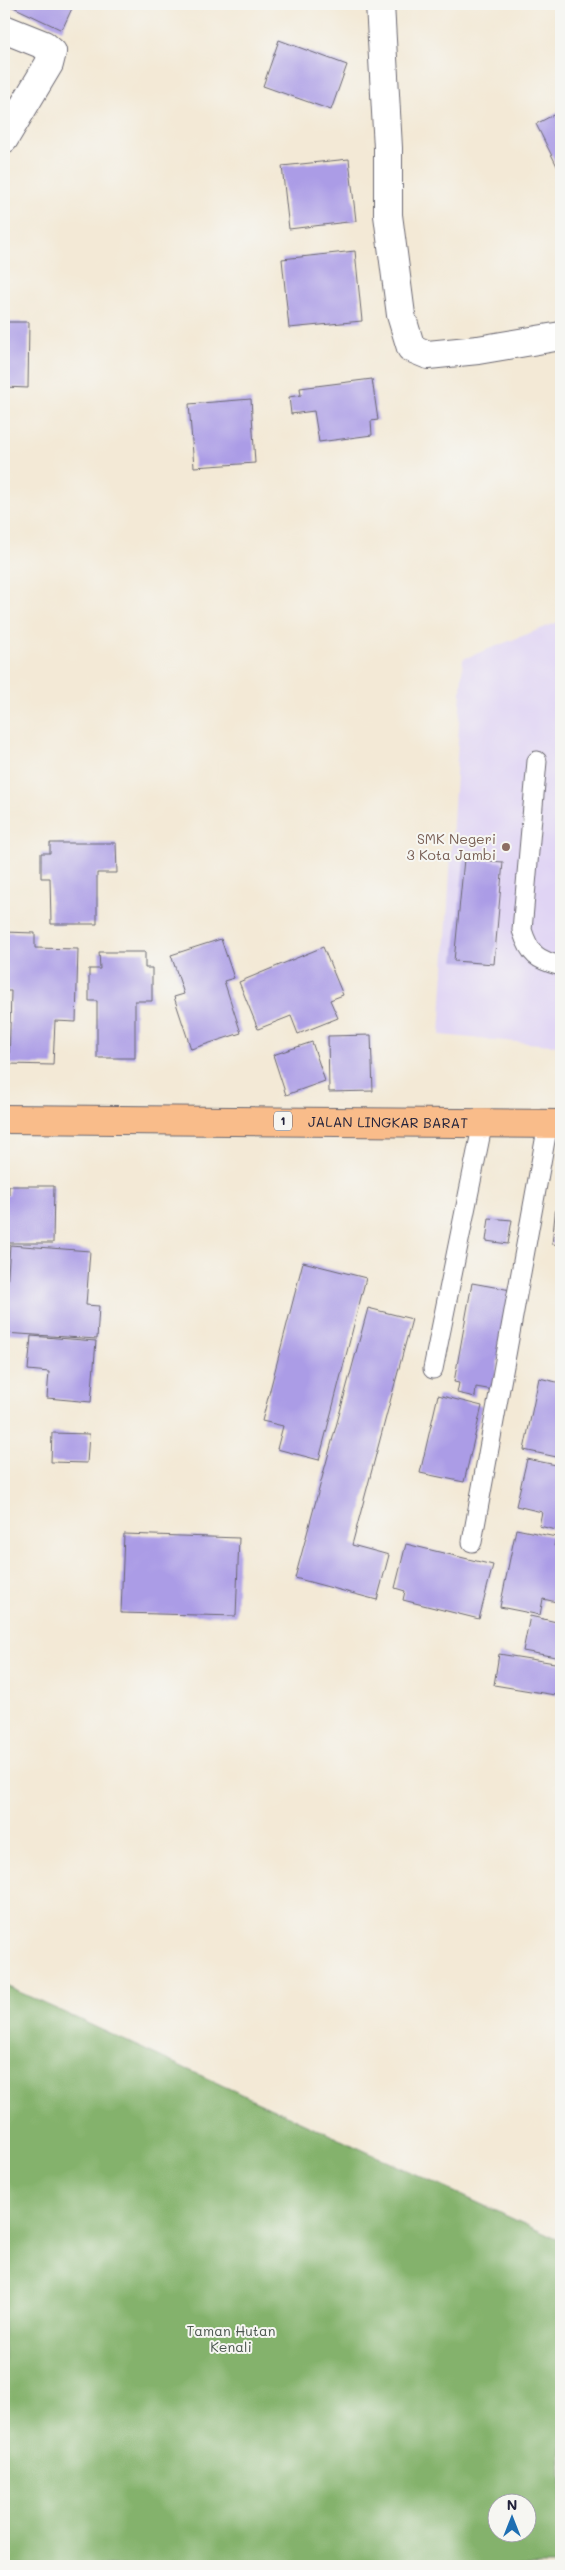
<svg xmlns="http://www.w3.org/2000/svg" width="565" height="2570" font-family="Mali,sans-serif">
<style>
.built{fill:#e0d4f4}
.forest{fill:#84b26c;stroke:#536a54;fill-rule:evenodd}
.building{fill:#ab9ce6}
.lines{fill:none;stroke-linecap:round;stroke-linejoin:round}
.lane-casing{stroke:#6b6871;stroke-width:21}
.street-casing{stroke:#6b6871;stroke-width:30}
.highway-casing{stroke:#6b6871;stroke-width:30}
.lane{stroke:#fff;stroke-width:19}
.street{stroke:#fff;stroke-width:28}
.highway{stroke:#f9bc8a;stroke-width:28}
.education-dot{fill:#8d6e63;stroke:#f6f6f2;stroke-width:2}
.labels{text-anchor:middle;stroke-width:4;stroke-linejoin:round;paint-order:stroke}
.shield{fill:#f6f6f2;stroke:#626272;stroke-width:1}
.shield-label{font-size:12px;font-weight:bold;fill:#22223b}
.education-label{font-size:14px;fill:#785e54;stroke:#f6f6f2;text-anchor:end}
.street-label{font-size:14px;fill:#22223b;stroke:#f6f6f2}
.park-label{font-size:14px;fill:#4a564e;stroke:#f6f6f2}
</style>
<rect width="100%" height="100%" fill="#f6f6f2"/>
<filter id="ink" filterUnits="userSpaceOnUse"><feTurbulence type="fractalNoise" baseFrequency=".02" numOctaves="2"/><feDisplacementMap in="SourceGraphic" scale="10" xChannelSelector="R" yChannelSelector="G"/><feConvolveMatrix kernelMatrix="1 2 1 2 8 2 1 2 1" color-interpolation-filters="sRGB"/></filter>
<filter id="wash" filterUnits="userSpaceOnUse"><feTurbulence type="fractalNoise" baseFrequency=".0096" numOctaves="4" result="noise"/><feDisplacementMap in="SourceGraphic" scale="20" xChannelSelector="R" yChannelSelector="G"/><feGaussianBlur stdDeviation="1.12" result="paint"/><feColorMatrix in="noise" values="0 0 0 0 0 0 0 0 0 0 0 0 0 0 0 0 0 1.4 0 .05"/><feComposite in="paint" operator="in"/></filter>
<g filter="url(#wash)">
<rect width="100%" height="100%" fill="#f3e9d6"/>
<polygon class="built" points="561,621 561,1046 440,1035 463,659"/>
<path class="forest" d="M 4,1985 L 561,2241 L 561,2566 L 4,2566 ZM 498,2502 L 528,2502 L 528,2532 L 498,2532 Z"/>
<g id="blocks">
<g class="building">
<polygon points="7,4 74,4 62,30"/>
<polygon points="279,40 347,65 331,110 263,86"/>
<polygon points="561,111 561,174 536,124"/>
<polygon points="349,159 356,221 289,229 282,166"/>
<polygon points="355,251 362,321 289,328 282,259"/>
<polygon points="4,322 29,322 28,388 4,387"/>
<polygon points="372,379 378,420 371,421 372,435 319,442 314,411 291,414 289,397 301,395 300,388"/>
<polygon points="251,399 255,463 194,467 189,404"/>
<polygon points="50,843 116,843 117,873 97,873 97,924 51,924 50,878 41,878 41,853 50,853"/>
<polygon points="464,859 503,862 494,964 454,961"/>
<polygon points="4,932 35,933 35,948 78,949 76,1022 55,1021 53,1065 9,1064 11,991 4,991"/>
<polygon points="221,939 234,978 224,981 241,1033 191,1049 174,997 184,994 171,955"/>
<polygon points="323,947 343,995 330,1000 338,1018 298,1034 291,1016 258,1029 239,982"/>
<polygon points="99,952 145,952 145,968 152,968 152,1001 135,1001 135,1058 97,1058 97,1001 89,1001 89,969 100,969"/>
<polygon points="371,1035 373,1091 329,1092 328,1036"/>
<polygon points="312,1042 325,1081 286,1095 273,1055"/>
<polygon points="559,1176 561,1176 561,1245 552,1244"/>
<polygon points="9,1186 54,1186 53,1243 4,1243 4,1195 9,1195"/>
<polygon points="489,1218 512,1220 508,1244 486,1241"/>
<polygon points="10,1245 90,1251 86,1305 99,1306 97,1339 4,1333"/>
<polygon points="303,1262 366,1278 319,1460 277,1449 283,1426 262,1421"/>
<polygon points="472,1283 511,1290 493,1390 476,1387 475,1397 457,1393 459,1383 454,1382"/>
<polygon points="368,1308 412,1319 352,1545 389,1555 377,1600 295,1578"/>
<polygon points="31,1336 96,1341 91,1402 47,1398 49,1372 28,1370"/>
<polygon points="539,1378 561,1383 561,1458 524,1450"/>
<polygon points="438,1395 482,1406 464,1482 420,1473"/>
<polygon points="52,1433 89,1434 87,1463 51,1462"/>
<polygon points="527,1459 561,1466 561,1531 539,1526 542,1512 516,1506"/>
<polygon points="516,1529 556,1537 554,1546 561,1548 561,1603 543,1599 540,1615 500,1607"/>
<polygon points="124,1534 239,1538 236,1616 121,1613"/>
<polygon points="406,1544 493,1565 479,1619 403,1600 405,1591 395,1588"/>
<polygon points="530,1616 561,1623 561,1658 523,1651"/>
<polygon points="499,1654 561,1664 561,1696 494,1685"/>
</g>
</g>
</g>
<g filter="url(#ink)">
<use href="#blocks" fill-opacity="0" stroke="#6b6871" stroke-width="1"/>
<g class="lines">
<g class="lane-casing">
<g id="lane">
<path d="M 537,761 L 522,930 C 530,955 537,960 561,966"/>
<polyline points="433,1369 483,1122"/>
<polyline points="472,1542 548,1124"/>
</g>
</g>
<g class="street-casing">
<g id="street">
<polyline points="380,4 388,148 388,215 401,315 411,348 428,355 478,350 561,336"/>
<polyline points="4,29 44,45 52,52 49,64 4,139"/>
</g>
</g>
<g class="highway-casing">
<g id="highway">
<path id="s1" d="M 4,1119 L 561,1124"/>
</g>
</g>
<use href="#lane" class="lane"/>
<use href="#street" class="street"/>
<use href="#highway" class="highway"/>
</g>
</g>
<circle class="education-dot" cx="506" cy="847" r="5"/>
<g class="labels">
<rect class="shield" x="274" y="1111.5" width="18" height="19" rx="4"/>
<g class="shield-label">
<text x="283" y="1125">1</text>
</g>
<g class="education-label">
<text x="496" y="844">SMK Negeri<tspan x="496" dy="16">3 Kota Jambi</tspan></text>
</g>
<g class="street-label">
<text dy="5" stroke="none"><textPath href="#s1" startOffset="384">JALAN LINGKAR BARAT</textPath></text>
</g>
<g class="park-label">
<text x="231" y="2336">Taman Hutan<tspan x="231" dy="16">Kenali</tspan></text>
</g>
</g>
<rect width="565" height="2570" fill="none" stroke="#f6f6f2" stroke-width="20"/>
<g transform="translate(512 2518)"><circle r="24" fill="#f6f6f2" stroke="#a1a1a9"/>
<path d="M0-4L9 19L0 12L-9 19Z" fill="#1f6fb2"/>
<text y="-8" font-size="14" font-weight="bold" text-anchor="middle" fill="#22223b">N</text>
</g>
</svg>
